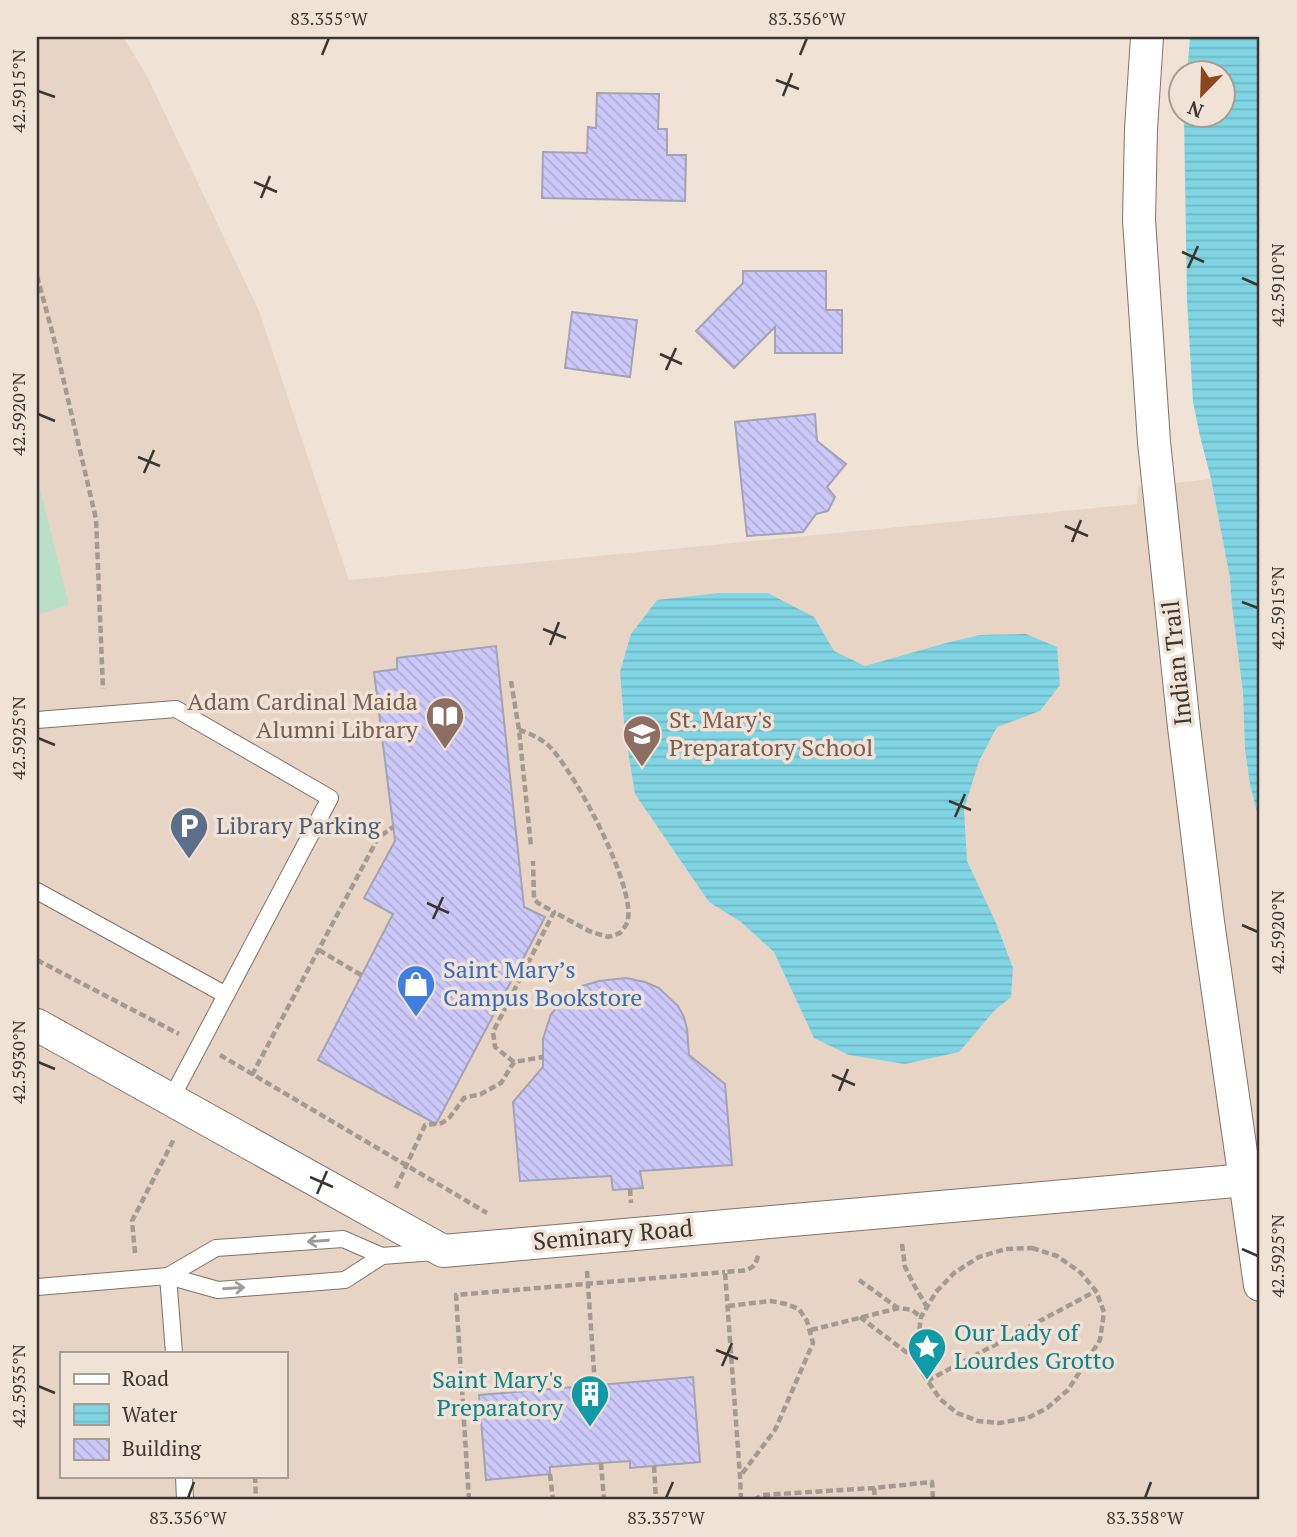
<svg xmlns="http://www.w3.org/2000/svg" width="1297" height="1537" font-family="'PT Serif',serif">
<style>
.education{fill:#e7d4c5;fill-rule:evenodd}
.grass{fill:#b8e0c9}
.water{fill:url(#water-rules)}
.building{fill:url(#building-back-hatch);stroke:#a4a3b4;stroke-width:2}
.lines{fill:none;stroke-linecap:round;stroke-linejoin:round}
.lane-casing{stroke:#7f7367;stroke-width:18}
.street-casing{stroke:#7f7367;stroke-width:34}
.path{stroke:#a49a90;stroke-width:4.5;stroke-dasharray:7 3.5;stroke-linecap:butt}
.lane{stroke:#fff;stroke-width:16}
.street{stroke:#fff;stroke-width:32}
.oneway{stroke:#9d9a98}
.ticks{fill:none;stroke:#3b3630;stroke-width:2.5}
.labels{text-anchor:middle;stroke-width:7;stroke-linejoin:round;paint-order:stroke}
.street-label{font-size:24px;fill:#3b3630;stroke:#f0e2d4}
.education-label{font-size:24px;fill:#785e54;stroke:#f0e2d4;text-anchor:end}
.service-label{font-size:24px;fill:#4e5e75;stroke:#f0e2d4;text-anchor:start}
.shop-label{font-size:24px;fill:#366cbe;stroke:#f0e2d4;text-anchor:start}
.culture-label{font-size:24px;fill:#0d838f;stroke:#f0e2d4;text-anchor:start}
.neatline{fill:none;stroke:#3b3630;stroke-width:2.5}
.ticks-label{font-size:18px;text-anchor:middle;fill:#3b3630}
</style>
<defs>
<pattern id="water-rules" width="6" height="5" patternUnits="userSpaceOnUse" patternTransform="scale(1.75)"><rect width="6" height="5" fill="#80d5e4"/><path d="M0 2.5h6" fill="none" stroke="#70b7c4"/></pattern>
<pattern id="building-back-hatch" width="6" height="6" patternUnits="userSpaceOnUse" patternTransform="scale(1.75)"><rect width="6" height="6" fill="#ccc8f9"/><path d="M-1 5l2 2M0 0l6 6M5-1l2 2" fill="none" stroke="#b0acd6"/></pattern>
</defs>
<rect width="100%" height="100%" fill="#f0e2d4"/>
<path class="education" d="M 37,37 L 123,37 L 146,74 L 259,311 L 349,580 L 1137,504 L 1138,487 L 1211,479 L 1230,578 L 1232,606 L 1243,693 L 1245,750 L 1250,785 L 1260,824 L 1260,1500 L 37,1500 ZM 61,1353 L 285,1353 L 285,1476 L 61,1476 Z"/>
<polygon class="grass" points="37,477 69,605 37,615"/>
<g class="water">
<polygon points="1190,37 1260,37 1260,824 1250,785 1245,750 1243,693 1232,606 1230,578 1211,479 1200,436 1193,402 1187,300 1184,116 1224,116 1224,74 1187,73"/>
<polygon points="719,593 768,593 814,617 834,651 865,666 946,643 980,635 1026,634 1057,647 1060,685 1040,711 997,727 979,761 964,809 967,861 996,923 1013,968 1011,997 995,1010 959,1052 905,1064 849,1055 814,1038 774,952 741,922 709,902 635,794 625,733 620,672 631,634 657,600"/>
</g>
<g class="building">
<polygon points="597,93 659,94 658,129 667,129 667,155 686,155 685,201 542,198 543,152 587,153 588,127 596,128"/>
<polygon points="743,271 826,271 826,310 842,310 842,353 775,353 775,327 734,368 696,331 743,283"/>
<polygon points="572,312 637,320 630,377 565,368"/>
<polygon points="815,414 817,441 846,464 827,487 835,497 828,511 816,514 803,532 747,536 735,422"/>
<polygon points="496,646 524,907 545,917 436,1124 318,1060 393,914 364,898 395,841 374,672 397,669 397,658"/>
<polygon points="626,978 645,982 659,988 678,1006 684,1017 687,1029 689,1055 725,1084 732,1165 640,1171 643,1188 613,1190 611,1176 520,1181 513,1102 543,1067 543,1039 551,1014 568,995 582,986 599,981"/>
<polygon points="693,1377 700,1462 630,1468 630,1461 601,1463 550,1467 550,1474 486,1480 479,1395"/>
</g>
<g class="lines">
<g class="lane-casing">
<g id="lane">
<polyline points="37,720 176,709 330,798 226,995 37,891"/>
<polyline points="171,1099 226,995"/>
<polyline points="168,1276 216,1248 343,1239 382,1256 434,1252"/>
<polyline points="168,1276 174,1353"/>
<polyline points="37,1287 168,1276 218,1290 345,1280 382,1256"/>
<polyline points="184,1476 185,1500"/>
</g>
</g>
<g class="street-casing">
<g id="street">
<polyline points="1147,37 1141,129 1139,220 1154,442 1184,727 1208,922 1260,1285"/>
<polyline points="37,1025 443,1251 1246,1180"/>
</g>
</g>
<g class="path">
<polyline points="37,276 53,335 96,519 103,689"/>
<polyline points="511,681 519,730 531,846"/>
<path d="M 519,730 C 529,733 540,738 548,745 C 574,770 634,883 628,919 C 628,924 623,929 620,933 L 608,937 L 589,931 L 554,912"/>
<polyline points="345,821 378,838"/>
<polyline points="319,950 361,975"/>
<polyline points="37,960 179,1034"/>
<polyline points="220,1055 487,1213"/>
<polyline points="514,1062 495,1047 493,1032 554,912 538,903 534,899 533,861"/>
<polyline points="252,1075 378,838 393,827"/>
<polyline points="396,1188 425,1125 442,1123 450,1117 464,1098 481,1094 501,1083 514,1062 543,1057"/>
<polyline points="630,1189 631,1203"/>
<polyline points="902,1244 905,1267 914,1285 927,1307"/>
<polygon points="1032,1248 1057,1256 1080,1272 1096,1291 1104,1312 1100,1340 1068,1390 1047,1408 1028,1418 999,1423 978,1421 957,1413 940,1399 923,1374 916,1355 921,1317 936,1292 954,1273 979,1257 1006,1249"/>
<polyline points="135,1253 132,1221 174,1139"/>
<polyline points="587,1271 595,1385"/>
<polyline points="859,1280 898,1308"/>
<polyline points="728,1306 771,1301 786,1304 799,1309 807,1321 813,1343 775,1430 741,1475"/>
<polyline points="860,1317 906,1352 916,1355"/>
<polyline points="811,1330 899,1308 912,1310 921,1317"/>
<polyline points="927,1381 1096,1291"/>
<polyline points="601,1463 604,1500"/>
<polyline points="654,1466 656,1500"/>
<polyline points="550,1474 553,1500"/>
<polyline points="255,1476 256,1500"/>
<polyline points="874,1488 875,1500"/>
<polyline points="469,1500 456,1295 725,1272"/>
<path d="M 741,1500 L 740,1476 L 725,1272 C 741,1270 755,1274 758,1255"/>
<polyline points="754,1500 762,1495 874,1488 932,1482 933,1500"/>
</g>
<use href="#lane" class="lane"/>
<use href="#street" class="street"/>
</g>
<defs><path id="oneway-shaft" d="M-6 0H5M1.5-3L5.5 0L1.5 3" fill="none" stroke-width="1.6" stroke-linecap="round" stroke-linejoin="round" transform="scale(1.75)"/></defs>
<g class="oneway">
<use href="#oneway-shaft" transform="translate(318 1241) rotate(176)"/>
<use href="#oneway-shaft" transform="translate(234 1288) rotate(-4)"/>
</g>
<path class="ticks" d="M 322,55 L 329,38M 800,55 L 807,38M 776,80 L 799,89M 38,91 L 55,97M 783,96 L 792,73M 254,182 L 277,192M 261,198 L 270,176M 1182,252 L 1204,262M 1188,268 L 1198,246M 1242,278 L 1258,285M 660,354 L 682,364M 666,370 L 676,348M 38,414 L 55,421M 138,457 L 160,466M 144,473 L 154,450M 1065,526 L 1088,536M 1072,542 L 1081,520M 1242,602 L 1258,608M 543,629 L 566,638M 550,645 L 559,622M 38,738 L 55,745M 949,801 L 971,810M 955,817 L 965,794M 427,903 L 449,913M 433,919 L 443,897M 1242,925 L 1258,932M 38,1062 L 55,1069M 832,1075 L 855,1085M 839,1091 L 848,1069M 310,1177 L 333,1187M 317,1194 L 327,1171M 1242,1249 L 1258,1256M 716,1350 L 738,1359M 722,1366 L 732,1343M 38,1386 L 55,1393M 188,1498 L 194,1482M 666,1498 L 673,1482M 1145,1498 L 1151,1482"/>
<defs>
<g id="library-pin" transform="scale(2.0125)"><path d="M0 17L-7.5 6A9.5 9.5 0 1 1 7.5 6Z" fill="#8d6e63" stroke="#f0e2d4"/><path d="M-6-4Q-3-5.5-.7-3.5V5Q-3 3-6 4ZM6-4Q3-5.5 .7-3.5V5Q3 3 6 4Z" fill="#fff"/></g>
<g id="school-pin" transform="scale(2.0125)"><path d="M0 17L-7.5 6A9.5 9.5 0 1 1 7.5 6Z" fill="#8d6e63" stroke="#f0e2d4"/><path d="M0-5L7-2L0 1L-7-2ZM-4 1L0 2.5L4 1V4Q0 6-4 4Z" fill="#fff"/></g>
<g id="parking-pin" transform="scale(2.0125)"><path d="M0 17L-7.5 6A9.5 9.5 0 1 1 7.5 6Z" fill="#5c6f8a" stroke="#f0e2d4"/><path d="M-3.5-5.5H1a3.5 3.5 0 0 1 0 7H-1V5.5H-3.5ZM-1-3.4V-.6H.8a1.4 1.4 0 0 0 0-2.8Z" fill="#fff"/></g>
<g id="shop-pin" transform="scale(2.0125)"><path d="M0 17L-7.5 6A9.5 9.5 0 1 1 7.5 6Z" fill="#3f7fe0" stroke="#f0e2d4"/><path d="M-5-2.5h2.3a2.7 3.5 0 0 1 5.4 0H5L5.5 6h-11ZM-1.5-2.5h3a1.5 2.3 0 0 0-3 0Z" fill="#fff"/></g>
<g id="sight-pin" transform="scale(2.0125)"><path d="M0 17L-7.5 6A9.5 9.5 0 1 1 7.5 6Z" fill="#0f9aa8" stroke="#f0e2d4"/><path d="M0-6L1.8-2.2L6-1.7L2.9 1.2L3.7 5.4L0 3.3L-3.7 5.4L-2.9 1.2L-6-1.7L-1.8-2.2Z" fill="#fff"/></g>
<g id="building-pin" transform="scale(2.0125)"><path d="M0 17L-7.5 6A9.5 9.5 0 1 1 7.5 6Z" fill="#0f9aa8" stroke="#f0e2d4"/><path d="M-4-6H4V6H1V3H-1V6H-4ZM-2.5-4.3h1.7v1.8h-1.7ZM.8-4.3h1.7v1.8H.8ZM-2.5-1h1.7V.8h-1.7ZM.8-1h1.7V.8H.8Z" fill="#fff"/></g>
</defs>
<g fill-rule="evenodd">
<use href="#library-pin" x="445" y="716"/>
<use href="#school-pin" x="642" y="734"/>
<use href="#parking-pin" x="189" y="826"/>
<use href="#shop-pin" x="416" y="984"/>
<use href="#sight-pin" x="927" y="1347"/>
<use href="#building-pin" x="590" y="1394"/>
</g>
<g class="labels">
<g class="street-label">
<text transform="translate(1177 663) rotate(-96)" y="8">Indian Trail</text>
<text transform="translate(613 1235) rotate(-5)" y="8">Seminary Road</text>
</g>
<g class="education-label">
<text x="418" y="710">Adam Cardinal Maida<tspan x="418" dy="28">Alumni Library</tspan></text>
<text x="669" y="728" text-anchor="start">St. Mary's<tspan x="669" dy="28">Preparatory School</tspan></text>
</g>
<g class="service-label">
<text x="216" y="834">Library Parking</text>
</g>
<g class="shop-label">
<text x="443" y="978">Saint Mary’s<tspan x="443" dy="28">Campus Bookstore</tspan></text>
</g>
<g class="culture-label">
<text x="954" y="1341">Our Lady of<tspan x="954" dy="28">Lourdes Grotto</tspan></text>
<text x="563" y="1388" text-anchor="end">Saint Mary's<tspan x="563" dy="28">Preparatory</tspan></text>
</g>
</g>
<rect width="1297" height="1537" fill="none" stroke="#f0e2d4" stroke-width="77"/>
<rect x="60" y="1352" width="228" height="126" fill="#f0e2d4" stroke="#a89d92" stroke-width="2"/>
<rect x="74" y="1374" width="35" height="10" fill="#ffffff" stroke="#a89d92" stroke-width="2"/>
<text x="122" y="1386" font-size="21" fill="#3b3630">Road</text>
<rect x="74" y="1404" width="35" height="21" fill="url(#water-rules)" stroke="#a89d92" stroke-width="2"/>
<text x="122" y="1422" font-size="21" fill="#3b3630">Water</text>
<rect x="74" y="1439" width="35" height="21" fill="url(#building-back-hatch)" stroke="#a89d92" stroke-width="2"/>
<text x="122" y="1456" font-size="21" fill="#3b3630">Building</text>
<g transform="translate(1202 94) rotate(203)"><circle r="33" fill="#f0e2d4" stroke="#a89d92" stroke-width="2"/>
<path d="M0-5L12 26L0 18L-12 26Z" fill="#8c471e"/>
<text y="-10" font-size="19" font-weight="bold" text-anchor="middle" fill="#3b3630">N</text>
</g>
<rect x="38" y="38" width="1220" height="1460" class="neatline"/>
<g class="ticks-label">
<text x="329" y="25">83.355°W</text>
<text x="807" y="25">83.356°W</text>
<text transform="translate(19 91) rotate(-90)" y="6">42.5915°N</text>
<text transform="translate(1278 285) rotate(-90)" y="6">42.5910°N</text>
<text transform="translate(19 414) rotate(-90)" y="6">42.5920°N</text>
<text transform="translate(1278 608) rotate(-90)" y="6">42.5915°N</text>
<text transform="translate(19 738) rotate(-90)" y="6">42.5925°N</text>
<text transform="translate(1278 932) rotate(-90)" y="6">42.5920°N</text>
<text transform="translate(19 1062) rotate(-90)" y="6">42.5930°N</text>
<text transform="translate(1278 1256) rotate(-90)" y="6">42.5925°N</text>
<text transform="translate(19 1386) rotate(-90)" y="6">42.5935°N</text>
<text x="188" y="1524">83.356°W</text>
<text x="666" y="1524">83.357°W</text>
<text x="1145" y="1524">83.358°W</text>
</g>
</svg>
